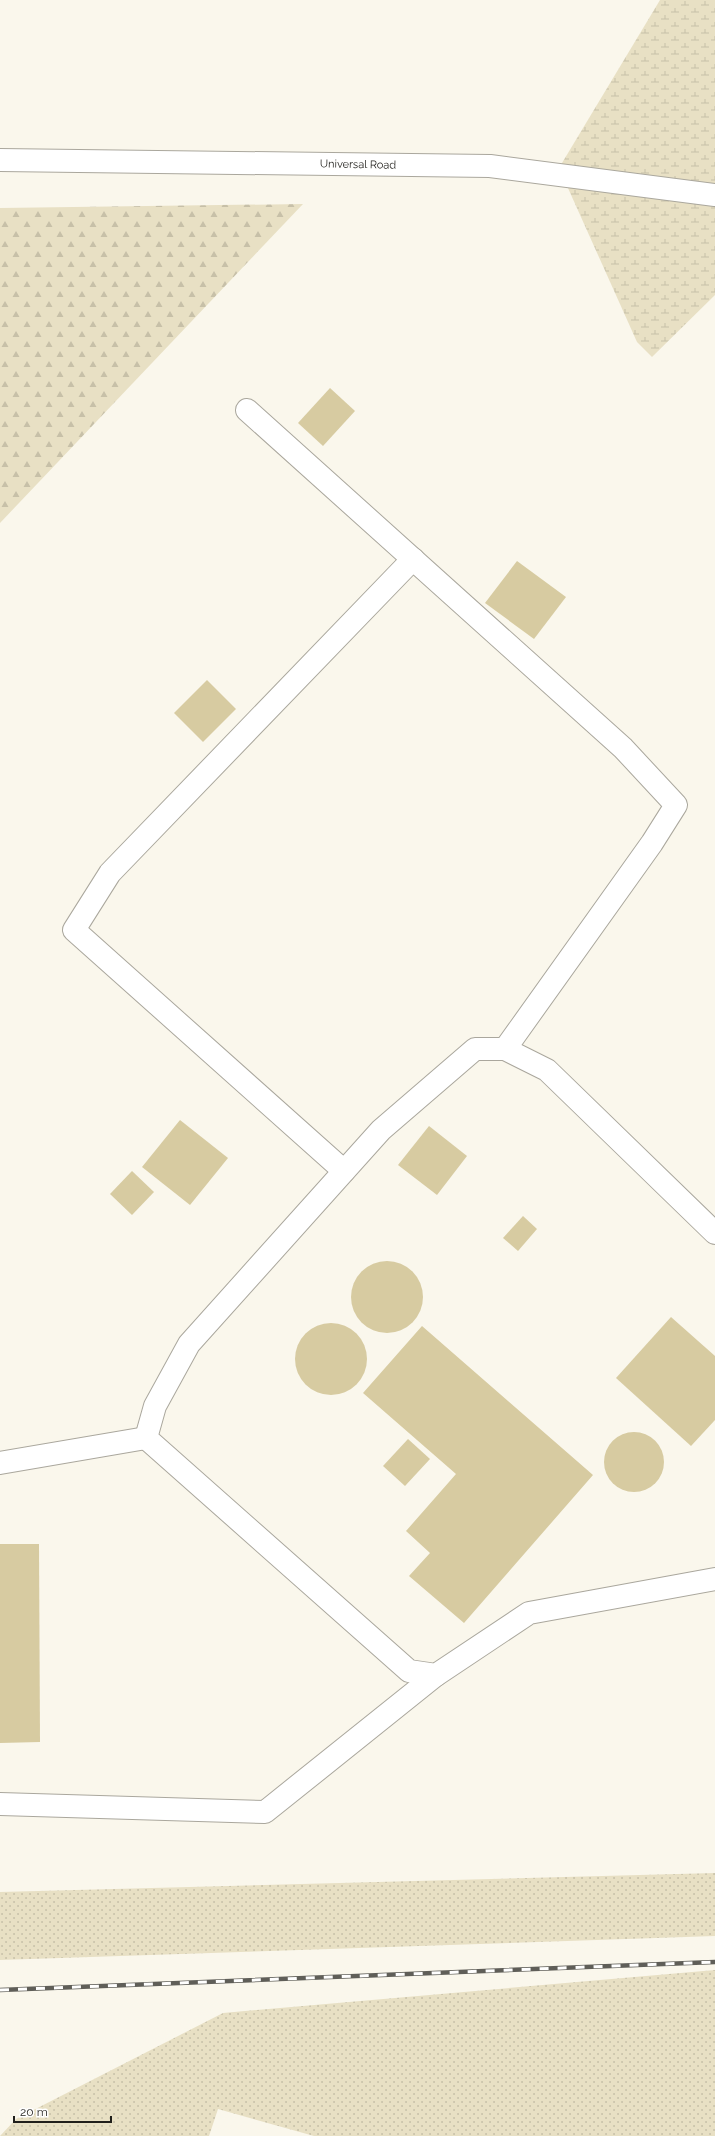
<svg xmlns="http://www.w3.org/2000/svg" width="715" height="2136" font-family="Raleway,sans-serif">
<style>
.grass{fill:url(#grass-dots)}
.forest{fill:url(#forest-firs)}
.wetland{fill:url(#wetland-marsh)}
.building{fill:#d7cba1}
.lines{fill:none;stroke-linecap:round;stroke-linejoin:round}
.minor-casing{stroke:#aaa79d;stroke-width:24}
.minor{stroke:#fff;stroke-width:22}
.rail-casing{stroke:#5f5e58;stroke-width:4.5}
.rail{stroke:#fff;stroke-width:3;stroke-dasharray:9;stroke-linecap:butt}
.labels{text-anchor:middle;stroke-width:4;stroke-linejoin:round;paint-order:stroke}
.street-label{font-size:11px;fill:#201f1b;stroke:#fff}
</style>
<defs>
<pattern id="grass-dots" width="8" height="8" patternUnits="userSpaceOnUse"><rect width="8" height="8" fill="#e8e0c4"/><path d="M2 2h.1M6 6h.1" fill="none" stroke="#c7c0a8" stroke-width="1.8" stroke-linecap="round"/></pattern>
<pattern id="forest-firs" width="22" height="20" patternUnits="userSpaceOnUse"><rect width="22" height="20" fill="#e8e0c4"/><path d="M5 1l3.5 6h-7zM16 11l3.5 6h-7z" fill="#c7c0a8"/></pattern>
<pattern id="wetland-marsh" width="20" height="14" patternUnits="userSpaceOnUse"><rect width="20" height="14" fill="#e8e0c4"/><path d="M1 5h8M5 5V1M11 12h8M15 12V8" fill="none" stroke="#c7c0a8"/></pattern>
</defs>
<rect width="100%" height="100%" fill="#faf7ec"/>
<g class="grass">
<polygon points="715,1873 715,1936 0,1960 0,1892"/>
<polygon points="715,1970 715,2136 314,2136 218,2109 209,2136 0,2136 16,2119 223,2013"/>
</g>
<polygon class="forest" points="303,204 0,523 0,208"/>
<polygon class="wetland" points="660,0 715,0 715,295 652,357 637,342 559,168"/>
<g class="building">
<polygon points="330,388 355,411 323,446 298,423"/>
<polygon points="517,561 566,597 534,639 485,603"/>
<polygon points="207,680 236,709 203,742 174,713"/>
<polygon points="180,1120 228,1158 190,1205 142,1167"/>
<polygon points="429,1126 467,1156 437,1195 398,1165"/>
<polygon points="132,1171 154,1192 132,1215 110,1194"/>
<polygon points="523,1216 537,1229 518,1251 503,1238"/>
<circle cx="387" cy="1297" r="36"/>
<polygon points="671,1317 715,1356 715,1420 691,1446 616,1378"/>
<circle cx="331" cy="1359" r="36"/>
<polygon points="422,1326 593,1475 464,1623 409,1576 430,1553 406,1531 456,1474 363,1393"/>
<circle cx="634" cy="1462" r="30"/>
<polygon points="408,1439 430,1459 405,1486 383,1466"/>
<polygon points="0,1544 39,1544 40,1742 0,1743"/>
</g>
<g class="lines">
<g class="minor-casing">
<g id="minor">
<polyline points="0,160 490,166 715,195"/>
<polyline points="247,410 623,748 676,805 652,843 505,1049"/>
<polyline points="344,1171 74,930 110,873 413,559"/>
<polyline points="715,1233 547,1070 505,1049 475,1049 381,1130 189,1344 155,1406 146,1438 409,1671 436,1675 529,1613 715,1579"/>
<polyline points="0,1463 146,1438"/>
<polyline points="0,1804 265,1812 436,1675"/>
</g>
</g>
<use href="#minor" class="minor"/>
<g class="rail-casing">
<polyline id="rail" points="0,1990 715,1962"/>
</g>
<use href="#rail" class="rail"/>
</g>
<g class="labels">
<g class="street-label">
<text transform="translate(358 164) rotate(1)" y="4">Universal Road</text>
</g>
</g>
<path d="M14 2116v6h97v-6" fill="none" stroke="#201f1b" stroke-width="2"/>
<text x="20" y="2116" font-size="12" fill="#201f1b" stroke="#ffffff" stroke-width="3" paint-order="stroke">20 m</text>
</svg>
